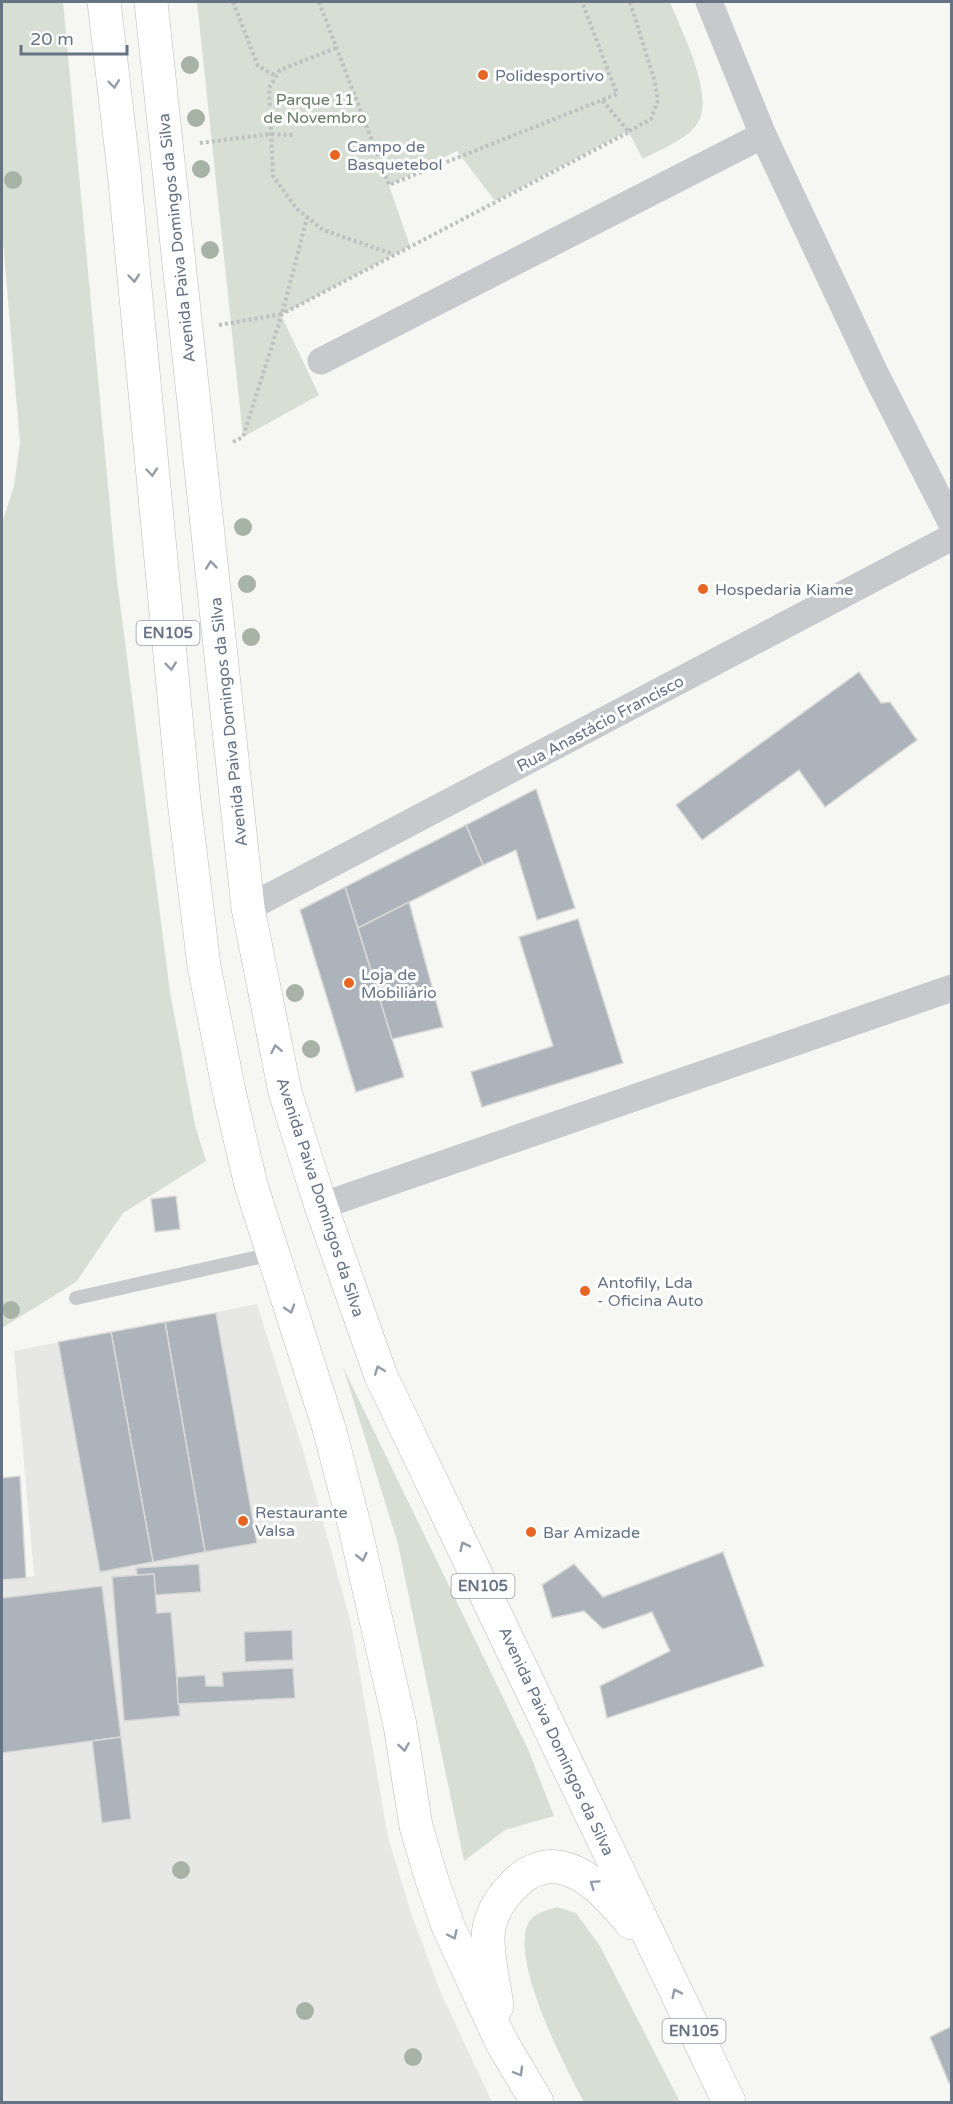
<svg xmlns="http://www.w3.org/2000/svg" width="953" height="2104" font-family="'Varela Round',sans-serif">
<style>
.built{fill:#e7e8e6}
.green{fill:#d7ded4}
.building{fill:#acb3ba;stroke:#d8d8d6;stroke-width:1.5}
.lines{fill:none;stroke-linecap:round;stroke-linejoin:round}
.primary-casing{stroke:#b7babf;stroke-width:34}
.path{stroke:#bec0c2;stroke-width:4;stroke-dasharray:3 3;stroke-linecap:butt}
.service{stroke:#c7c9cd;stroke-width:14}
.minor{stroke:#c7c9cd;stroke-width:27}
.primary{stroke:#fff;stroke-width:33}
.tree{fill:#a7b3a4}
.oneway{stroke:#939daa}
.poi-dot{fill:#e76423;stroke:#fff;stroke-width:2}
.labels{text-anchor:middle;stroke-width:6;stroke-linejoin:round;paint-order:stroke}
.shield{fill:#fff;stroke:#939daa;stroke-width:1.5}
.shield-label{font-size:15px;font-weight:bold;fill:#657385}
.poi-label{font-size:16px;fill:#657385;stroke:#fff;text-anchor:start}
.park-label{font-size:16px;fill:#667c64;stroke:#fff}
.street-label{font-size:16px;fill:#657385;stroke:#fff}
</style>
<rect width="100%" height="100%" fill="#f6f7f3"/>
<polygon class="built" points="257,1304 306,1460 351,1623 388,1837 411,1913 441,1993 492,2102 2,2102 2,1580 34,1576 14,1351"/>
<g class="green">
<polygon points="2,2 63,2 116,572 170,992 195,1125 206,1161 123,1213 76,1282 2,1328 2,523 14,486 20,443 2,229"/>
<path d="M 197,2 L 670,2 C 681,30 716,97 697,124 C 686,140 659,150 643,159 L 628,131 L 495,201 L 457,151 L 389,185 L 410,246 L 281,315 L 319,395 L 243,437 Z"/>
<polygon points="343,1367 528,1749 554,1816 505,1830 464,1861 398,1544"/>
<path d="M 557,1907 L 576,1913 L 600,1946 L 680,2102 L 584,2102 C 566,2069 508,1957 529,1922 C 534,1913 548,1910 557,1907 Z"/>
</g>
<g class="building">
<polygon points="859,672 881,703 890,702 917,740 825,807 799,770 702,840 676,805"/>
<polygon points="536,789 575,908 537,920 516,850 483,865 466,825"/>
<polygon points="466,825 483,865 358,928 345,887"/>
<polygon points="345,887 404,1077 356,1092 300,910"/>
<polygon points="409,902 443,1027 392,1039 358,928"/>
<polygon points="578,919 623,1063 482,1107 471,1072 553,1046 519,937"/>
<polygon points="176,1196 180,1229 155,1232 151,1199"/>
<polygon points="216,1313 257,1543 205,1552 165,1322"/>
<polygon points="165,1322 205,1552 153,1562 111,1332"/>
<polygon points="111,1332 153,1562 100,1572 58,1342"/>
<polygon points="20,1476 26,1578 2,1580 2,1478"/>
<polygon points="723,1552 764,1666 607,1718 600,1686 670,1651 652,1612 603,1629 584,1611 552,1618 542,1585 574,1564 603,1597"/>
<polygon points="199,1564 201,1592 155,1595 154,1574 137,1575 136,1568"/>
<polygon points="154,1574 157,1613 171,1612 180,1716 124,1721 112,1577"/>
<polygon points="102,1586 121,1737 2,1753 2,1598"/>
<polygon points="292,1630 293,1660 245,1662 244,1632"/>
<polygon points="293,1668 295,1698 178,1704 177,1677 205,1675 206,1686 223,1686 222,1672"/>
<polygon points="121,1737 131,1819 102,1823 92,1741"/>
<polygon points="952,2026 952,2082 949,2083 930,2037"/>
</g>
<g class="lines">
<g class="primary-casing">
<g id="primary">
<polyline points="104,2 124,172 184,801 204,966 230,1096 251,1185 329,1428 355,1528 400,1725 416,1826 431,1877 448,1926 501,2041 537,2102"/>
<polyline points="151,2 248,908 285,1092 321,1206 381,1376 729,2102"/>
<path d="M 497,2006 C 494,1984 488,1960 488,1938 C 488,1920 498,1902 510,1889 C 554,1838 601,1885 631,1923"/>
</g>
</g>
<g class="path">
<polyline points="233,2 258,66 276,76"/>
<polyline points="319,2 389,185 617,94 582,2"/>
<polyline points="336,48 280,70 269,88 273,176 296,208 323,230 393,254"/>
<polyline points="629,131 651,119 658,100 654,79 630,2"/>
<polyline points="200,143 271,134 295,135"/>
<polyline points="219,325 282,314 307,218"/>
<polyline points="233,442 243,437 282,314 629,132 602,100"/>
</g>
<polyline class="service" points="76,1298 272,1254"/>
<g class="minor">
<polyline points="709,2 763,135"/>
<polyline points="321,361 763,135 876,375 952,524"/>
<polyline points="248,908 952,537"/>
<polyline points="321,1206 952,988"/>
</g>
<use href="#primary" class="primary"/>
</g>
<g class="tree">
<circle cx="190" cy="65" r="9"/>
<circle cx="196" cy="118" r="9"/>
<circle cx="201" cy="169" r="9"/>
<circle cx="13" cy="180" r="9"/>
<circle cx="210" cy="250" r="9"/>
<circle cx="243" cy="527" r="9"/>
<circle cx="247" cy="584" r="9"/>
<circle cx="251" cy="637" r="9"/>
<circle cx="295" cy="993" r="9"/>
<circle cx="311" cy="1049" r="9"/>
<circle cx="11" cy="1310" r="9"/>
<circle cx="181" cy="1870" r="9"/>
<circle cx="305" cy="2011" r="9"/>
<circle cx="413" cy="2057" r="9"/>
</g>
<defs><path id="oneway-chevron" d="M-2-3.5L2.5 0L-2 3.5" fill="none" stroke-width="1.6" stroke-linecap="round" stroke-linejoin="round" transform="scale(1.5)"/></defs>
<g class="oneway">
<use href="#oneway-chevron" transform="translate(114 84) rotate(83)"/>
<use href="#oneway-chevron" transform="translate(134 278) rotate(85)"/>
<use href="#oneway-chevron" transform="translate(152 472) rotate(85)"/>
<use href="#oneway-chevron" transform="translate(211 565) rotate(-96)"/>
<use href="#oneway-chevron" transform="translate(171 666) rotate(84)"/>
<use href="#oneway-chevron" transform="translate(276 1049) rotate(-101)"/>
<use href="#oneway-chevron" transform="translate(290 1309) rotate(72)"/>
<use href="#oneway-chevron" transform="translate(379 1370) rotate(-111)"/>
<use href="#oneway-chevron" transform="translate(464 1546) rotate(-116)"/>
<use href="#oneway-chevron" transform="translate(362 1557) rotate(77)"/>
<use href="#oneway-chevron" transform="translate(404 1747) rotate(81)"/>
<use href="#oneway-chevron" transform="translate(594 1884) rotate(-145)"/>
<use href="#oneway-chevron" transform="translate(453 1935) rotate(65)"/>
<use href="#oneway-chevron" transform="translate(676 1993) rotate(-116)"/>
<use href="#oneway-chevron" transform="translate(519 2072) rotate(60)"/>
</g>
<g class="poi-dot">
<circle cx="483" cy="75" r="6"/>
<circle cx="335" cy="155" r="6"/>
<circle cx="703" cy="589" r="6"/>
<circle cx="349" cy="983" r="6"/>
<circle cx="585" cy="1291" r="6"/>
<circle cx="243" cy="1521" r="6"/>
<circle cx="531" cy="1532" r="6"/>
</g>
<g class="labels">
<g class="shield">
<rect x="136.5" y="621" width="63" height="24" rx="4.5"/>
<rect x="451.5" y="1574" width="63" height="24" rx="4.5"/>
<rect x="662.5" y="2019" width="63" height="24" rx="4.5"/>
</g>
<g class="shield-label">
<text x="168" y="638">EN105</text>
<text x="483" y="1591">EN105</text>
<text x="694" y="2036">EN105</text>
</g>
<g class="poi-label">
<text x="495" y="81">Polidesportivo</text>
<text x="347" y="152">Campo de<tspan x="347" dy="18">Basquetebol</tspan></text>
<text x="715" y="595">Hospedaria Kiame</text>
<text x="361" y="980">Loja de<tspan x="361" dy="18">Mobiliário</tspan></text>
<text x="597" y="1288">Antofily, Lda<tspan x="597" dy="18">- Oficina Auto</tspan></text>
<text x="255" y="1518">Restaurante<tspan x="255" dy="18">Valsa</tspan></text>
<text x="543" y="1538">Bar Amizade</text>
</g>
<g class="park-label">
<text x="315" y="105">Parque 11<tspan x="315" dy="18">de Novembro</tspan></text>
</g>
<g class="street-label">
<text transform="translate(176 238) rotate(-96)" y="6">Avenida Paiva Domingos da Silva</text>
<text transform="translate(228 722) rotate(-96)" y="6">Avenida Paiva Domingos da Silva</text>
<text transform="translate(600 723) rotate(-28)" y="6">Rua Anastácio Francisco</text>
<text transform="translate(321 1197) rotate(72)" y="6">Avenida Paiva Domingos da Silva</text>
<text transform="translate(557 1741) rotate(65)" y="6">Avenida Paiva Domingos da Silva</text>
</g>
</g>
<rect width="953" height="2104" fill="none" stroke="#657385" stroke-width="6"/>
<path d="M21 45v9h106v-9" fill="none" stroke="#657385" stroke-width="3"/>
<text x="30" y="45" font-size="18" fill="#657385" stroke="#ffffff" stroke-width="4.5" paint-order="stroke">20 m</text>
</svg>
